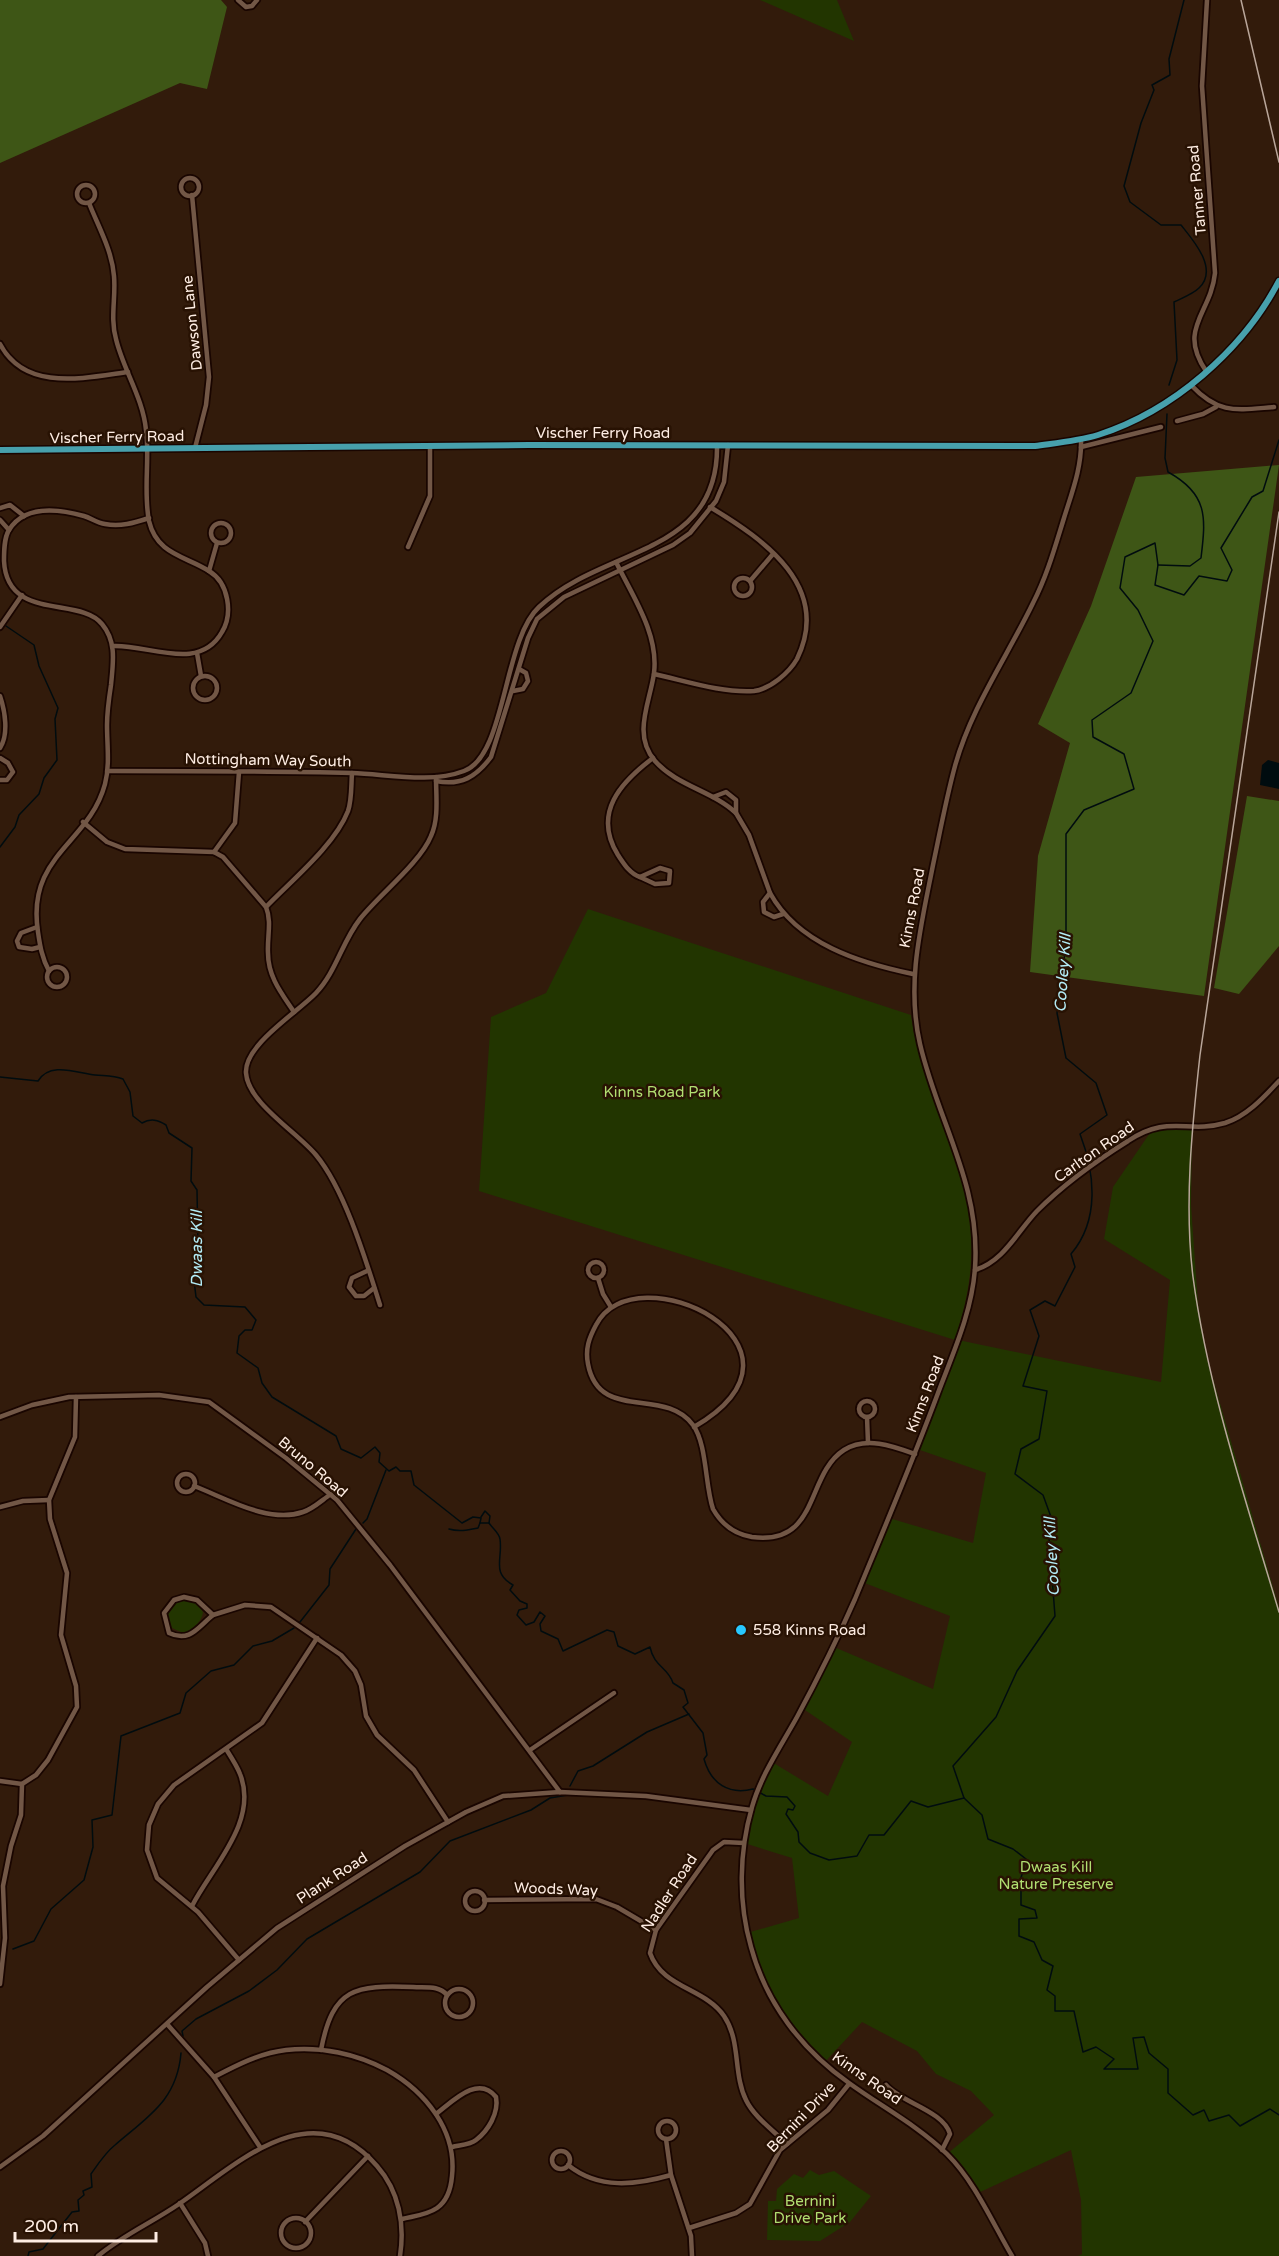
<svg xmlns="http://www.w3.org/2000/svg" width="1279" height="2256" font-family="'Varela Round',sans-serif">
<style>
.green{fill:#223500}
.forest{fill:#3e5616}
.water{fill:#000c0f}
.lines{fill:none;stroke-linecap:round;stroke-linejoin:round}
.stream{stroke:#000c0f;stroke-width:1.5}
.minor-casing{stroke:#190500;stroke-width:8}
.major-casing{stroke:#190500;stroke-width:9}
.minor{stroke:#725746;stroke-width:4.5}
.major{stroke:#47a0ac;stroke-width:6}
.rail{stroke:#b9a69a;stroke-width:1.5}
.poi-dot{fill:#28c8ff;stroke:#281203;stroke-width:2}
.labels{text-anchor:middle;stroke-width:5;stroke-linejoin:round;paint-order:stroke}
.street-label{font-size:15px;fill:#feede3;stroke:#281203}
.park-label{font-size:15px;fill:#b1df71;stroke:#281203}
.poi-label{font-size:15px;fill:#feede3;stroke:#281203;text-anchor:start}
.water-label{font-size:16px;font-style:italic;fill:#b3ecf6;stroke:#281203}
</style>
<rect width="100%" height="100%" fill="#321b0b"/>
<g class="green">
<polygon points="760,0 837,0 854,41"/>
<path d="M 588,909 L 911,1015 C 917,1062 938,1102 953,1146 C 977,1217 978,1269 955,1340 L 479,1191 L 491,1017 L 546,993 Z"/>
<polygon points="1192,1125 1191,1205 1198,1304 1207,1358 1279,1608 1279,2256 1078,2256 1082,2254 1081,2200 1071,2150 976,2194 947,2154 994,2115 971,2091 936,2074 917,2051 862,2022 824,2063 784,2020 757,1968 747,1933 799,1918 792,1858 744,1843 754,1801 772,1762 828,1796 852,1742 802,1708 834,1647 933,1689 950,1616 862,1582 889,1518 973,1543 986,1473 917,1449 958,1340 1161,1382 1170,1280 1104,1239 1113,1187 1154,1127"/>
<path d="M 181,1600 L 194,1601 L 203,1612 C 202,1621 192,1632 183,1633 L 172,1628 L 167,1616 L 169,1608 Z"/>
<polygon points="810,2170 819,2175 834,2171 871,2196 850,2222 820,2241 767,2240 768,2201 776,2201 777,2189 794,2174 803,2178"/>
</g>
<g class="forest">
<polygon points="0,0 221,0 227,7 207,89 180,83 0,163"/>
<polygon points="1279,465 1204,996 1030,972 1038,856 1070,743 1038,724 1091,606 1136,477"/>
<polygon points="1247,796 1279,801 1279,946 1239,994 1214,988"/>
</g>
<polygon class="water" points="1268,760 1279,763 1279,789 1260,785 1262,765"/>
<g class="lines">
<g class="stream">
<path d="M 1169,385 L 1177,360 L 1174,302 C 1182,298 1193,294 1199,288 C 1219,269 1193,240 1181,225 L 1161,225 L 1130,202 L 1124,186 L 1141,123 L 1154,90 L 1152,85 L 1170,75 L 1169,59 L 1184,0"/>
<path d="M 1279,440 L 1263,491 L 1252,497 L 1221,548 L 1232,570 L 1227,581 L 1199,576 L 1184,595 L 1155,585 L 1158,565 L 1155,543 L 1125,557 L 1120,588 L 1138,610 L 1153,641 L 1131,693 L 1092,720 L 1093,737 L 1124,754 L 1134,789 L 1084,810 L 1066,834 L 1066,944 L 1057,1013 L 1066,1058 L 1096,1083 L 1107,1115 L 1080,1134 C 1095,1173 1100,1220 1071,1254 L 1075,1267 L 1055,1306 L 1045,1301 L 1030,1310 L 1039,1336 L 1023,1386 L 1047,1391 L 1039,1439 L 1021,1449 L 1015,1474 L 1043,1495 L 1051,1517 L 1049,1538 L 1055,1616 L 1017,1671 L 996,1717 L 953,1766 L 964,1798 L 982,1815 L 988,1839 L 1013,1849 L 1026,1859 L 1021,1878 L 1021,1905 L 1035,1910 L 1037,1918 L 1019,1919 L 1019,1936 L 1034,1942 L 1042,1960 L 1053,1966 L 1047,1990 L 1055,1996 L 1055,2011 L 1074,2011 L 1083,2052 L 1096,2047 L 1114,2059 L 1104,2069 L 1138,2069 L 1133,2038 L 1144,2037 L 1149,2053 L 1168,2069 L 1168,2093 L 1193,2115 L 1204,2110 L 1209,2121 L 1229,2115 L 1240,2126 L 1270,2109 L 1279,2115"/>
<path d="M 1158,565 L 1190,566 L 1201,558 C 1206,517 1208,494 1168,472 L 1165,458 L 1167,414"/>
<polyline points="0,847 15,827 19,815 39,794 44,778 57,760 55,719 58,708 39,666 34,645 6,626"/>
<path d="M 0,1077 L 38,1081 C 50,1061 77,1073 95,1075 C 105,1076 113,1075 123,1079 L 130,1092 L 133,1116 L 142,1123 C 151,1118 158,1120 166,1125 L 169,1133 L 192,1148 L 191,1181 L 197,1190 L 198,1246 L 193,1272 L 196,1297 L 204,1305 L 245,1307 L 256,1320 L 252,1330 L 245,1330 L 239,1336 L 237,1353 L 258,1368 L 262,1383 L 272,1397 L 336,1436 L 341,1449 L 361,1458 L 375,1447 L 380,1453 L 379,1462 L 389,1471 L 396,1467 L 400,1471 L 411,1471 L 414,1485 L 462,1523 L 473,1517 L 481,1518 L 480,1523 L 489,1523 C 493,1529 499,1533 500,1539 C 503,1559 491,1573 513,1585 L 510,1590 L 520,1601 L 527,1604 L 527,1608 L 519,1610 L 517,1615 L 526,1625 L 534,1622 L 540,1612 L 545,1616 L 540,1624 L 541,1631 L 558,1639 L 563,1651 L 607,1630 L 614,1632 L 618,1646 L 635,1654 L 650,1647 C 654,1667 668,1667 673,1683 L 684,1690 L 688,1703 L 683,1707 L 703,1733 L 707,1755 L 704,1759 C 711,1784 729,1795 753,1789 L 766,1796 L 787,1797 L 795,1806 L 793,1810 L 788,1809 L 786,1814 L 798,1832 L 799,1842 L 810,1853 L 829,1860 L 857,1856 L 869,1835 L 884,1835 L 911,1801 L 928,1807 L 964,1798"/>
<polyline points="481,1517 485,1511 490,1516 489,1523"/>
<polyline points="363,1523 367,1519 386,1470"/>
<path d="M 449,1529 C 459,1532 468,1530 478,1528 L 480,1523"/>
<polyline points="300,1622 329,1585 330,1569 356,1529"/>
<polyline points="570,1786 578,1771 593,1766 647,1732 689,1714"/>
<polyline points="13,1949 34,1941 51,1909 84,1880 93,1847 92,1820 112,1815 121,1736 180,1713 186,1693 211,1671 234,1665 253,1646 272,1641 294,1628"/>
<polyline points="183,2036 182,2031 196,2019 249,1991 277,1970 307,1939 420,1872 450,1841 531,1810 550,1798 568,1795"/>
<path d="M 28,2256 L 29,2252 L 43,2249 L 72,2212 L 79,2211 L 78,2200 L 84,2195 L 83,2191 L 92,2187 L 91,2174 C 98,2164 105,2153 115,2145 C 147,2117 177,2101 181,2053"/>
</g>
<g class="minor-casing">
<g id="minor">
<polyline points="238,0 246,7 252,6 257,0"/>
<circle cx="190" cy="187" r="9"/>
<circle cx="86" cy="194" r="9"/>
<polyline points="192,195 209,377 206,405 195,448"/>
<path d="M 89,203 C 98,226 112,250 114,276 C 116,297 110,318 116,339 C 123,369 143,398 146,430 C 150,459 143,491 149,521 C 157,555 186,556 209,571 C 229,583 233,614 222,632 C 199,673 148,644 113,646"/>
<path d="M 0,344 C 25,392 84,378 128,372"/>
<path d="M 1206,371 C 1177,328 1211,314 1215,273 L 1202,86 L 1207,0"/>
<path d="M 1191,385 C 1219,415 1237,410 1274,407"/>
<polyline points="1177,421 1203,414 1216,407"/>
<polyline points="1081,447 1161,427"/>
<polyline points="0,508 10,505 24,516"/>
<polyline points="0,520 9,530"/>
<circle cx="221" cy="533" r="10"/>
<polyline points="408,547 430,496 430,447"/>
<path d="M 616,562 C 632,595 659,634 654,673 C 650,703 632,734 655,761 C 677,786 713,791 736,813"/>
<polyline points="209,571 217,543"/>
<circle cx="743" cy="587" r="9"/>
<polyline points="750,581 773,554"/>
<polyline points="0,627 22,595"/>
<polyline points="197,653 201,676"/>
<path d="M 654,674 C 686,681 721,693 754,691 C 770,689 789,673 797,659 C 832,587 765,540 710,507"/>
<circle cx="205" cy="688" r="12"/>
<polyline points="513,691 523,689 528,681 526,673 519,669"/>
<path d="M 0,696 C 5,711 9,734 0,748"/>
<polyline points="0,758 8,763 13,772 7,780 0,780"/>
<path d="M 107,771 C 189,771 270,771 352,773 C 387,774 430,784 464,771 C 506,756 503,640 539,607 C 603,546 719,557 717,445"/>
<path d="M 436,781 C 461,786 476,777 491,757 L 528,638 L 537,619 L 564,597 L 673,545 L 690,533 L 716,501 L 724,482 L 728,445"/>
<polyline points="713,797 726,792 736,800 736,813 749,835 770,893 763,902 764,912 774,917 783,914"/>
<path d="M 83,822 L 107,842 L 125,849 L 214,852 L 223,857 L 266,907 C 272,922 267,937 268,953 C 268,977 282,994 294,1012"/>
<polyline points="214,852 235,823 239,772"/>
<polygon points="660,868 670,871 669,883 655,884 640,877"/>
<path d="M 640,877 C 630,874 624,864 618,855 C 592,813 621,782 653,758"/>
<path d="M 770,893 C 798,944 860,963 913,974"/>
<path d="M 266,907 C 291,881 335,845 348,811 C 352,799 351,786 352,773"/>
<polyline points="37,927 21,933 17,941 19,947 32,949 40,947"/>
<circle cx="57" cy="977" r="10"/>
<path d="M 49,971 C 42,958 40,946 38,932 C 26,855 89,844 105,784 C 110,765 107,745 107,725 C 107,712 109,698 111,685 C 113,663 117,642 102,624 C 80,596 7,622 4,561 C 4,551 4,538 9,530 C 25,504 59,509 84,516 C 91,518 97,523 105,524 C 120,527 134,523 149,518"/>
<circle cx="596" cy="1270" r="8"/>
<path d="M 975,1270 C 1004,1261 1017,1232 1037,1211 C 1064,1184 1096,1161 1128,1141 C 1168,1114 1187,1134 1225,1123 C 1247,1116 1264,1097 1279,1081"/>
<polyline points="367,1271 352,1278 349,1287 356,1296 364,1296 374,1288"/>
<polyline points="598,1278 603,1294 611,1307"/>
<path d="M 380,1305 C 366,1261 345,1190 316,1155 C 297,1132 248,1103 246,1073 C 244,1045 298,1012 316,993 C 336,972 342,942 360,919 C 379,895 420,863 431,836 C 439,819 436,796 436,777"/>
<circle cx="867" cy="1409" r="8"/>
<polyline points="0,1417 32,1405 69,1397 159,1395 209,1402 286,1458 337,1500 390,1565 560,1792"/>
<polyline points="867,1417 868,1443"/>
<path d="M 694,1427 C 834,1345 634,1250 596,1325 C 589,1338 585,1349 588,1364 C 599,1423 664,1386 693,1425 C 707,1444 705,1486 713,1509 C 722,1525 734,1534 752,1537 C 820,1546 805,1475 844,1450 C 866,1436 893,1446 915,1454"/>
<circle cx="186" cy="1483" r="9"/>
<path d="M 194,1486 C 226,1498 268,1524 303,1512 C 313,1509 322,1500 331,1494"/>
<polyline points="0,1507 23,1501 49,1500"/>
<path d="M 184,1597 L 197,1600 L 213,1615 C 198,1627 190,1643 169,1633 L 164,1613 L 174,1600 Z"/>
<polyline points="213,1615 245,1605 271,1607 341,1655 355,1671 361,1685 366,1716 377,1735 414,1770 448,1822"/>
<polyline points="530,1750 614,1693"/>
<polyline points="0,1781 22,1784 36,1775 48,1760 77,1707 76,1686 61,1635 67,1573 50,1519 49,1500 75,1437 76,1397"/>
<path d="M 744,1843 L 724,1842 L 713,1850 L 656,1930 L 650,1953 C 662,1988 705,1988 724,2016 C 741,2041 733,2074 746,2100 C 754,2117 774,2131 787,2144"/>
<circle cx="475" cy="1901" r="10"/>
<polyline points="484,1900 596,1899 617,1907 656,1930"/>
<path d="M 192,1906 C 212,1867 259,1821 240,1774 C 237,1766 231,1757 226,1749"/>
<polyline points="239,1960 198,1912 157,1878 147,1850 149,1825 158,1804 174,1785 262,1723 317,1638"/>
<polyline points="0,1984 5,1938 3,1886 11,1846 21,1815 22,1784"/>
<circle cx="459" cy="2003" r="14"/>
<polyline points="167,2024 214,2077 260,2147"/>
<path d="M 321,2050 C 333,1987 355,1985 413,1987 C 425,1988 439,1985 447,1995"/>
<path d="M 214,2077 C 237,2065 260,2053 286,2050 C 321,2046 357,2054 387,2070 C 426,2092 457,2131 452,2176 C 451,2188 447,2201 437,2208 C 427,2215 414,2216 402,2219"/>
<path d="M 886,2085 C 900,2102 944,2111 950,2134 L 942,2150"/>
<path d="M 436,2114 C 452,2102 478,2074 496,2097 C 499,2113 488,2131 476,2140 C 470,2145 459,2145 452,2147"/>
<circle cx="667" cy="2130" r="9"/>
<polyline points="666,2139 671,2175 691,2236 692,2256"/>
<circle cx="561" cy="2160" r="9"/>
<path d="M 568,2165 C 599,2190 636,2185 671,2175"/>
<polyline points="0,2167 43,2136 207,1987 277,1928 405,1846 466,1812 503,1796 560,1792 646,1796 751,1810"/>
<polyline points="180,2203 205,2243 208,2256"/>
<circle cx="296" cy="2233" r="15"/>
<polyline points="305,2222 368,2156"/>
<polyline points="689,2228 736,2213 750,2204 780,2150 828,2110 849,2084"/>
<path d="M 98,2256 C 123,2235 153,2222 179,2204 C 237,2164 312,2090 377,2166 C 399,2191 405,2224 400,2256"/>
<path d="M 1012,2256 C 992,2222 975,2182 947,2154 C 917,2125 882,2107 849,2083 C 802,2050 766,2003 751,1947 C 738,1902 739,1852 752,1807 C 761,1775 781,1746 797,1717 C 818,1678 837,1640 855,1599 C 883,1531 912,1463 938,1393 C 953,1353 972,1312 975,1268 C 981,1184 938,1122 920,1044 C 906,983 921,926 933,865 C 940,832 946,799 955,766 C 971,708 1007,657 1033,603 C 1047,576 1055,547 1064,518 C 1072,492 1082,467 1081,439"/>
</g>
</g>
<g class="major-casing">
<path id="major" d="M 0,450 L 529,445 L 1035,446 C 1056,443 1078,441 1098,435 C 1173,411 1243,350 1279,281"/>
</g>
<use href="#minor" class="minor"/>
<use href="#major" class="major"/>
<g class="rail">
<polyline points="1241,0 1279,162"/>
<path d="M 1279,512 L 1200,1055 C 1192,1127 1184,1204 1193,1277 C 1208,1389 1247,1504 1279,1612"/>
</g>
</g>
<circle class="poi-dot" cx="741" cy="1630" r="6"/>
<g class="labels">
<g class="street-label">
<text transform="translate(1197 190) rotate(-95)" y="5">Tanner Road</text>
<text transform="translate(192 323) rotate(-96)" y="5">Dawson Lane</text>
<text x="603" y="438">Vischer Ferry Road</text>
<text transform="translate(117 437) rotate(-1)" y="5">Vischer Ferry Road</text>
<text transform="translate(268 760) rotate(1)" y="5">Nottingham Way South</text>
<text transform="translate(912 908) rotate(-79)" y="5">Kinns Road</text>
<text transform="translate(1094 1152) rotate(-35)" y="5">Carlton Road</text>
<text transform="translate(925 1394) rotate(-69)" y="5">Kinns Road</text>
<text transform="translate(313 1467) rotate(40)" y="5">Bruno Road</text>
<text transform="translate(332 1878) rotate(-33)" y="5">Plank Road</text>
<text transform="translate(556 1889) rotate(2)" y="5">Woods Way</text>
<text transform="translate(669 1893) rotate(-57)" y="5">Nadler Road</text>
<text transform="translate(867 2078) rotate(35)" y="5">Kinns Road</text>
<text transform="translate(801 2117) rotate(-46)" y="5">Bernini Drive</text>
</g>
<g class="park-label">
<text x="662" y="1097">Kinns Road Park</text>
<text x="1056" y="1872">Dwaas Kill<tspan x="1056" dy="17">Nature Preserve</tspan></text>
<text x="810" y="2206">Bernini<tspan x="810" dy="17">Drive Park</tspan></text>
</g>
<g class="poi-label">
<text x="753" y="1635">558 Kinns Road</text>
</g>
<g class="water-label">
<text transform="translate(1062 973) rotate(-86)" y="6">Cooley Kill</text>
<text transform="translate(196 1249) rotate(-90)" y="6">Dwaas Kill</text>
<text transform="translate(1051 1557) rotate(-93)" y="6">Cooley Kill</text>
</g>
</g>
<path d="M15 2232v9h141v-9" fill="none" stroke="#feede3" stroke-width="3"/>
<text x="24" y="2232" font-size="18" fill="#feede3" stroke="#281203" stroke-width="4.5" paint-order="stroke">200 m</text>
</svg>
